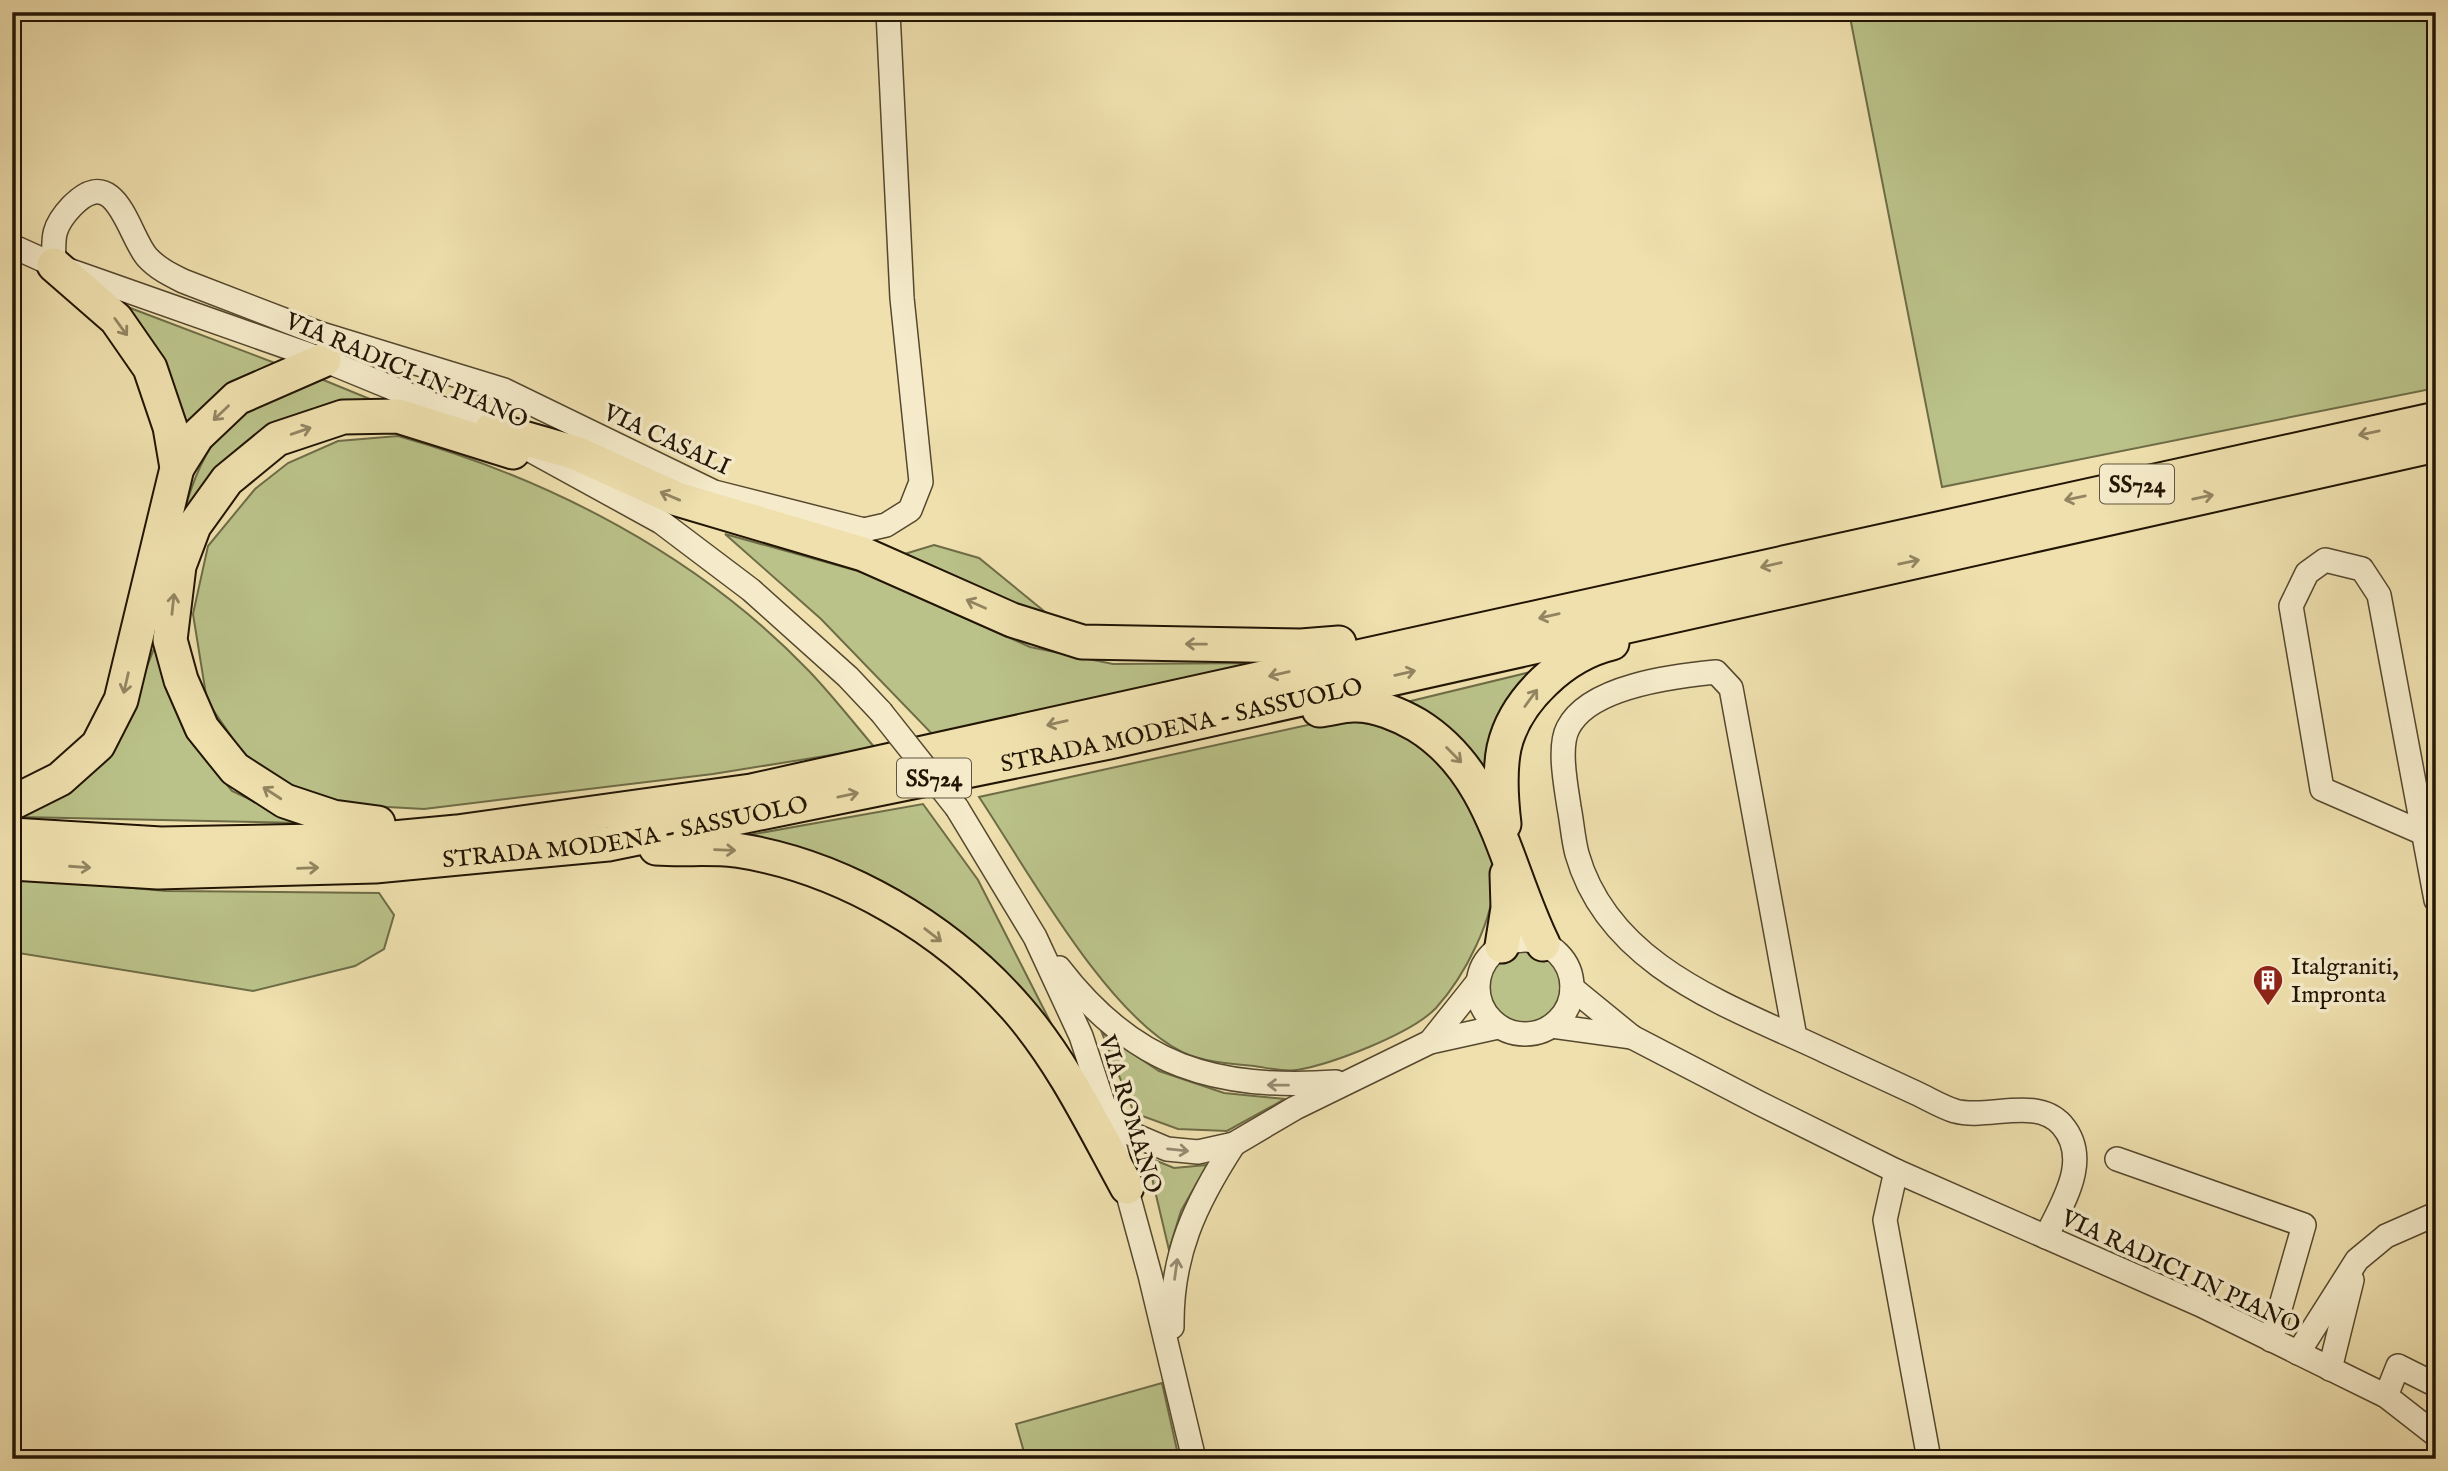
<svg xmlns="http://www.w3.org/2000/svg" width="2448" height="1471" font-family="'IM FELL English',serif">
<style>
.green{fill:#bac289;stroke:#6e6c46;stroke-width:2}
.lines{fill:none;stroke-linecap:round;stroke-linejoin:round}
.minor-casing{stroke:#55482e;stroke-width:26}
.highway-casing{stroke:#221504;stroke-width:37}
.minor{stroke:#f5ebca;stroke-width:23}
.highway{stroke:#efe0ae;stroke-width:33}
.minor-bridge-casing{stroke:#55482e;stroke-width:26;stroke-linecap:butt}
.minor-bridge{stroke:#f5ebca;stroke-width:23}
.oneway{stroke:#938562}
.oneway2{stroke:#968b71}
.labels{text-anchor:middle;stroke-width:7;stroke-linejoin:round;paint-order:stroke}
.shield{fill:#f5ebca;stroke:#61553f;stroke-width:2}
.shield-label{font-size:23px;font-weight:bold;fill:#221504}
.street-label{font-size:24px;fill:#221504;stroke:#f5ebca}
.poi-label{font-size:24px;fill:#221504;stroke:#f5ebca;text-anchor:start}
</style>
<rect width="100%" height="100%" fill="#efe0ae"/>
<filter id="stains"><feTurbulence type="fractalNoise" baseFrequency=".00286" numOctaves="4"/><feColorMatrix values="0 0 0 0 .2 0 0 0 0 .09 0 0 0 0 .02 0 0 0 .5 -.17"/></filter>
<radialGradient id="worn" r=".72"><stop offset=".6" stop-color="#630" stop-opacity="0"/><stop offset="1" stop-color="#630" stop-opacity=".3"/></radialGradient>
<g class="green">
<polygon points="1849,12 2436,12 2436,388 1942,487"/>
<path d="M 125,306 L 283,366 L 188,433 C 175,379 157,351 125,306 Z"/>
<path d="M 321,379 L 387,406 L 288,428 L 174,555 C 185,498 205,424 265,398 C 282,390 302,386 321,379 Z"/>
<path d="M 398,436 C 550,479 698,555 809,671 C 832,695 853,722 875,748 L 713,774 L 424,809 L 351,805 L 299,794 L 242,752 L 207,701 L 193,614 L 208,546 L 255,489 L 288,463 L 338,441 Z"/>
<polygon points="725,534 865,573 1030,647 1113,664 1264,663 935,737 821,619"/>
<polygon points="934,545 979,558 1055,620 898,556"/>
<polygon points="155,646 188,738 232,791 300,823 21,817 121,734"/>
<path d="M 1547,668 L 1494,781 C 1469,747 1442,723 1407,702 Z"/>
<path d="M 1335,719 C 1353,722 1376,723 1392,730 C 1446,756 1493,813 1494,874 C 1496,917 1464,977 1436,1008 C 1411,1034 1332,1064 1297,1070 C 1284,1072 1268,1068 1254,1066 C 1232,1064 1202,1062 1182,1052 C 1106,1014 1027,869 979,797 Z"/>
<path d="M 923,804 L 978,880 L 1058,1037 C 1000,969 940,904 855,868 C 820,854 779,846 743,836 Z"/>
<polygon points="12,877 166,891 379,893 394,915 384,949 355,966 253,991 12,952"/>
<circle cx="1524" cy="988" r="38"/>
<polygon points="1102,1033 1159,1071 1224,1093 1285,1099 1227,1131 1178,1129 1134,1113"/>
<polygon points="1147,1157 1174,1168 1207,1165 1181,1211 1169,1250"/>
<polygon points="1162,1383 1179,1459 1026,1459 1016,1424"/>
</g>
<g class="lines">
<g class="minor-casing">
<g id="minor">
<polyline points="12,246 54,265 324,360 492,429 661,522 751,590 848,677 881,712"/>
<path d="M 54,265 C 53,237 52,227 72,206 C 116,161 128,235 147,257 C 157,268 169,274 183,281 L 318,333 L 504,390 L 714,492 L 864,530 L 886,525 L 910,510 L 921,482 L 902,298 L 888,12"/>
<polyline points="957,808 1035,937 1081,1036 1103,1103 1150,1275 1194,1459"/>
<polyline points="2423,833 2322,789 2291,606 2307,573 2325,560 2362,569 2379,595 2436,900"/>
<circle cx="1525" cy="987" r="47"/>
<path d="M 1059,968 C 1135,1067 1216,1090 1336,1082"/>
<polyline points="1572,988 1632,1037 1759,1103 1896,1171 2201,1305 2386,1396 2436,1435"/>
<polyline points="1552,1026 1632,1037"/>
<path d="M 1795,1037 L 1731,688 L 1716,672 C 1674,676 1589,686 1568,728 C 1558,747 1566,786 1569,807 C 1572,822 1573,839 1577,854 C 1609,967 1730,1006 1825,1051 C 1855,1065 1886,1079 1916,1093 C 1929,1099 1942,1107 1955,1111 C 1988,1120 2036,1096 2062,1125 C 2092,1160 2062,1203 2046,1237"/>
<polyline points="1430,1042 1477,983"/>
<polyline points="1109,1110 1127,1132 1167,1149 1198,1152 1234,1144 1295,1108 1430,1042 1498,1027"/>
<polyline points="2117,1159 2304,1225 2271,1340"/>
<polyline points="1896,1171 1885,1220 1929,1459"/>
<path d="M 1172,1327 C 1171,1255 1195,1204 1234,1144"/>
<polyline points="2298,1353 2357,1260 2386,1236 2436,1214"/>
<polyline points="2330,1369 2352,1280"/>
<polyline points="2386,1396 2398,1366 2436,1385"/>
</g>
</g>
<g class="highway-casing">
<g id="highway">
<polyline points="492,429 576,453 677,499 863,554 1012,620 1082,642 1301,646 1339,643"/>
<polyline points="177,468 197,436 237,398 324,360"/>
<path d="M 1319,710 C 1331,709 1345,704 1356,705 C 1376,705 1400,715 1417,725 C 1495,773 1505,867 1543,944"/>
<polyline points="12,803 60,779 98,745 121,700 177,468 170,427 150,368 116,319 54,265"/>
<polyline points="378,823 333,817 285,801 235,769 202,728 181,680 170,640 179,566 194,526 227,480 277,439 343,417 398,416 513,452"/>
<path d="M 1504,824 C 1501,799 1499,773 1504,748 C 1515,699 1565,654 1612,643"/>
<polyline points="12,835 161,844 372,840 457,832 751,791 2436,419"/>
<path d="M 656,848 C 683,850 710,847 736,850 C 842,866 948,929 1018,1010 C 1063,1062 1094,1127 1127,1187"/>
<path id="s1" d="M 12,863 L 158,872 L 375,866 L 608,844 L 1109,742 L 2436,445"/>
<polyline points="1502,946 1508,908 1507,874"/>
</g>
</g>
<use href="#minor" class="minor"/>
<use href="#highway" class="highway"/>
<g class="minor-bridge-casing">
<polyline id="minor-bridge" points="881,712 957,808"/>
</g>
<use href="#minor-bridge" class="minor-bridge"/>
</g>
<defs><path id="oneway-shaft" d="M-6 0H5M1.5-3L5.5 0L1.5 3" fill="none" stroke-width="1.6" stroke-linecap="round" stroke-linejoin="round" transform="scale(1.75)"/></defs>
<g class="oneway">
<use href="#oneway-shaft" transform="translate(121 327) rotate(54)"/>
<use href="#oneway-shaft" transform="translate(221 413) rotate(136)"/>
<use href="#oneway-shaft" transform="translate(301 431) rotate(-19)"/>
<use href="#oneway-shaft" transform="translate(2369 433) rotate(168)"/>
<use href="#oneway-shaft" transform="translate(670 496) rotate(-157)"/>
<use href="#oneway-shaft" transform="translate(2203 497) rotate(-12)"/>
<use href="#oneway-shaft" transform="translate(2075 498) rotate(168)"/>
<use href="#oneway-shaft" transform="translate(1909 562) rotate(-12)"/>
<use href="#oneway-shaft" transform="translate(1771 565) rotate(167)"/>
<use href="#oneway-shaft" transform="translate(173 604) rotate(-84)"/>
<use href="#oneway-shaft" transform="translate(976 604) rotate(-156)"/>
<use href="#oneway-shaft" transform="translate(1549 616) rotate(167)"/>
<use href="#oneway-shaft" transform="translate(1196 644) rotate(-179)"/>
<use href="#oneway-shaft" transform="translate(1405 673) rotate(-13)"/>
<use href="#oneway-shaft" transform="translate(1279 674) rotate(167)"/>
<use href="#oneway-shaft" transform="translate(126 683) rotate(103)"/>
<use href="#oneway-shaft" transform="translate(1531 698) rotate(-54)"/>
<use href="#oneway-shaft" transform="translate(1057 723) rotate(167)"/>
<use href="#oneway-shaft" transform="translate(1454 755) rotate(45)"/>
<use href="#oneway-shaft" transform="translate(272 793) rotate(-147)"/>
<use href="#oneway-shaft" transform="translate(848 795) rotate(-12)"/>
<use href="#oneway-shaft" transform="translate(725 850) rotate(2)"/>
<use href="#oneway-shaft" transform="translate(80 867) rotate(4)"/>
<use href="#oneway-shaft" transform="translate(308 868) rotate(-2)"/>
<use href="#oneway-shaft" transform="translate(933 935) rotate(38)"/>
</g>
<g class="oneway2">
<use href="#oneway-shaft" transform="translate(1278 1085) rotate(-179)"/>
<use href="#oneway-shaft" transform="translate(1178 1150) rotate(6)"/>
<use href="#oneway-shaft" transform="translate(1176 1269) rotate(-82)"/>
</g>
<defs>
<g id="building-pin" transform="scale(1.575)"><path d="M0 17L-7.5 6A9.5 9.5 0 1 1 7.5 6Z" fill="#8f2418" stroke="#f5ebca"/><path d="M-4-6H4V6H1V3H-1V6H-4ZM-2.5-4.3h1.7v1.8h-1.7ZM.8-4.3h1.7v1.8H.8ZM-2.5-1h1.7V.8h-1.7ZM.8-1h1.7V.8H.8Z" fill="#fff"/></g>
</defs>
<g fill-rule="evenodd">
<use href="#building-pin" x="2268" y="980"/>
</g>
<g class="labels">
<g class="shield">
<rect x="2100" y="464.5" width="74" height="39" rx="5"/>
<rect x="897" y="758.5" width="74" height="39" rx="5"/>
</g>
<g class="shield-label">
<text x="2137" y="492">SS724</text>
<text x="934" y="786">SS724</text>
</g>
<g class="street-label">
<text transform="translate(407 370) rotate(23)" y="8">VIA RADICI IN PIANO</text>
<text transform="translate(667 439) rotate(25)" y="8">VIA CASALI</text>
<text dy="8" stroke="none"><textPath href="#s1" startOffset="1183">STRADA MODENA - SASSUOLO</textPath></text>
<text dy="8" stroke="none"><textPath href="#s1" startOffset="616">STRADA MODENA - SASSUOLO</textPath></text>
<text transform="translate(1131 1114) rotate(73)" y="8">VIA ROMANO</text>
<text transform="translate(2181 1271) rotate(25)" y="8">VIA RADICI IN PIANO</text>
</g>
<g class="poi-label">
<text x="2291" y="974">Italgraniti,<tspan x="2291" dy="28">Impronta</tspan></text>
</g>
</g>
<rect width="2448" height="1471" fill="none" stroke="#efe0ae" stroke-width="42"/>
<rect x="14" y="14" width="2420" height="1443" fill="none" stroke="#221504" stroke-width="3.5"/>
<rect x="21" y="21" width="2406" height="1429" fill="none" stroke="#221504" stroke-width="2"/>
<rect width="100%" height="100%" filter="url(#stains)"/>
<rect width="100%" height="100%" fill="url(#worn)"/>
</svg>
